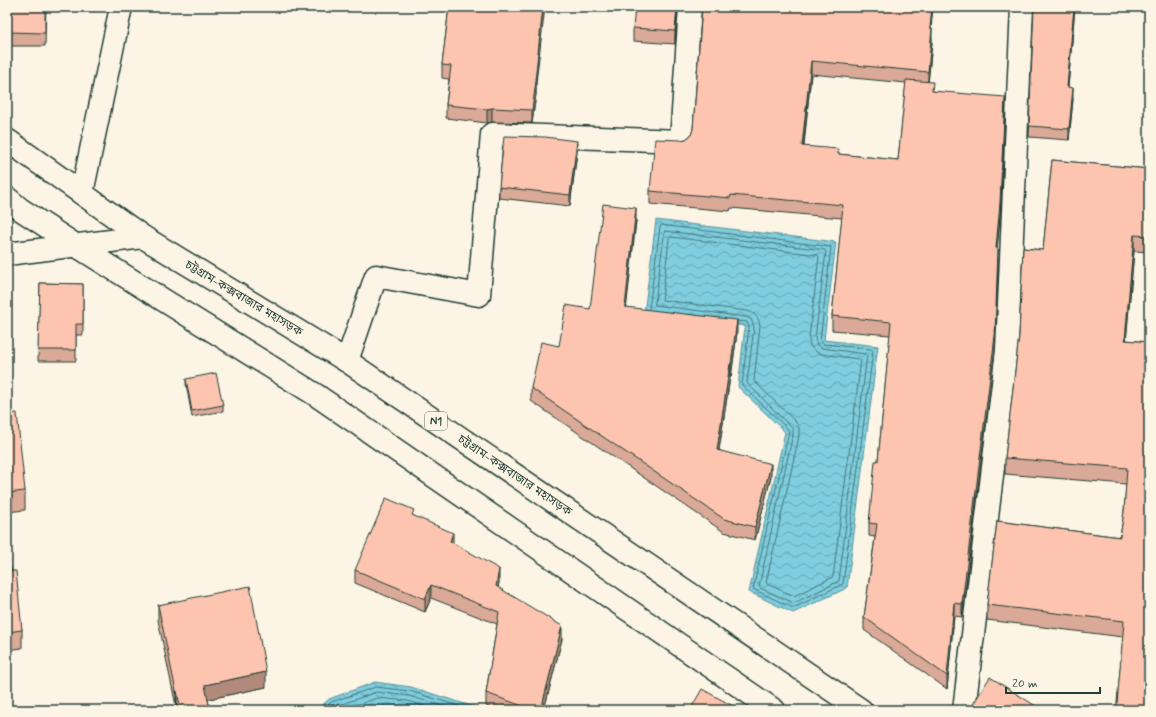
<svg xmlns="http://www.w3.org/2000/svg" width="1156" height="717" font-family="Mynerve,'Noto Sans Bengali',sans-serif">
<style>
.water{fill:url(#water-waves);stroke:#59939a}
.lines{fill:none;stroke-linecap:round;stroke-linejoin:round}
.shore{stroke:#457778;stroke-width:1}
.minor-casing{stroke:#1f3d34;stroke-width:25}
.highway-casing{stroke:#1f3d34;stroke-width:25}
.minor{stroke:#fcf5e5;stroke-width:22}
.highway{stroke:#fcf5e5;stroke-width:22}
.wall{fill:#daa997;stroke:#1f3d34;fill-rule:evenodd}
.shaded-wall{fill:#b18a7b;stroke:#1f3d34}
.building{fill:#fdc5b0;stroke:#1f3d34}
.labels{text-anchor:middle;stroke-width:4;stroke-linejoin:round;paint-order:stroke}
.shield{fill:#fcf5e5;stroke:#617469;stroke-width:1}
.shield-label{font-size:11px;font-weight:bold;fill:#1f3d34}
.street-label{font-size:12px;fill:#1f3d34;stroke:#fcf5e5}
</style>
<defs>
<pattern id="water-waves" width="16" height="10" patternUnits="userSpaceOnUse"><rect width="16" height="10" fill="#7fcdde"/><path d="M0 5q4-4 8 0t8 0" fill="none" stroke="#67a8b5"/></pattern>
</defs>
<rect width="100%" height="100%" fill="#fcf5e5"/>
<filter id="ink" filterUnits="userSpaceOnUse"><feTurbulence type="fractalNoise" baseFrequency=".025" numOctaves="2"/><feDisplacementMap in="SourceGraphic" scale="8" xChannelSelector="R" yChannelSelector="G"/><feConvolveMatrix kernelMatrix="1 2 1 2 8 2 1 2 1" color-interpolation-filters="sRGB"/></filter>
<g filter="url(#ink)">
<g class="water">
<polygon points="656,220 836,242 824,340 878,346 847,588 793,613 749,592 785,432 738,387 745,326 644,313"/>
<polygon points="375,682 411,687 484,710 317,710 329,699"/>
</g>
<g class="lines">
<g class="shore">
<polygon points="665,231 825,250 826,252 815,338 817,345 822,348 866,354 867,355 839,581 794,603 760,588 759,586 793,434 793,429 747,383 754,327 751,319 746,317 655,305"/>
<path d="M 671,237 L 818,255 L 819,257 L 809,338 C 809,346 813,351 821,354 L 859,359 L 861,360 L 833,577 L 794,596 L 767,584 L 766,583 L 799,436 L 799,428 L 795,421 L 754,381 L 760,326 C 759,318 755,313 747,311 L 662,300 L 669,239 Z"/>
<polyline points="649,309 660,227 661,225 831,247 820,341 824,344 871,349 873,351 843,584 793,608 753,589 789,432 787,428 742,385 749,327 747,322 738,321"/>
<polyline points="323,710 331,702 376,687 410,691 471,710"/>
<polyline points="330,710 334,707 376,692 409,696 455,710"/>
<polyline points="343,710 377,698 408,701 435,710"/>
</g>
<g class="minor-casing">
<g id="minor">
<polyline points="82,193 121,7"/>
<polyline points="7,254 143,237"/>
<polyline points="347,361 376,276 479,295 492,134 681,141 690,7"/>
<polyline points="964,710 1007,350 1022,7"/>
</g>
</g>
<g class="highway-casing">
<g id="highway">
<polyline points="7,140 143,237 347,361 861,710"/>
<polyline points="7,198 20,209 75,245 316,395 774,710"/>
</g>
</g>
<use href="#minor" class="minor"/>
<use href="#highway" class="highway"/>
</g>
<g class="wall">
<polygon points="7,7 46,7 45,46 7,46"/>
<polygon points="449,7 536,83 536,94 532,123 492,122 487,123 446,118 446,105 449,79 442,78 442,65"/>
<polygon points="677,7 675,44 633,41 633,28"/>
<path d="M 702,7 L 931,28 L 932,42 L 928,82 L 933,91 L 1005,110 L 1000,216 L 997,249 L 998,262 L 995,349 L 962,617 L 954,616 L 947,689 L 864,630 L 864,617 L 875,537 L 869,536 L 869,523 L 878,461 L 890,335 L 832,330 L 832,316 L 842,218 L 731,208 L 730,211 L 650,204 L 650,191 L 681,140 L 686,139 L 691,135 L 693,129 ZM 811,74 L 906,83 L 898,160 L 838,154 L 804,146 Z"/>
<polygon points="1034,7 1075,7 1068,87 1073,99 1069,140 1029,137"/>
<polygon points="577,152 570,206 499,198 499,187"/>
<polygon points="1052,160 1149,169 1149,252 1134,251 1126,340 1149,342 1149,710 1115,710 1117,704 1123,637 987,620 987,605 997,521 1120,537 1124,512 1126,484 1005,474 1005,458 1019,336 1023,248 1043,250"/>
<polygon points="636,221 626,307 737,333 731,377 730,377 719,450 771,477 755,540 724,532 531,401 531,388 559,346 590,309"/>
<polygon points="40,283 83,284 83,335 76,335 76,361 38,361"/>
<polygon points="186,379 223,405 223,411 192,417 186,384"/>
<polygon points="7,414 25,491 25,510 7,512"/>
<polygon points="414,516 453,543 499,582 498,588 562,639 544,710 496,710 486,706 486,693 497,624 431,598 425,612 355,583 355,570"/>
<polygon points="7,535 11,571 22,630 22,648 7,650"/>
<polygon points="158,605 266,687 208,699 210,710 178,710 177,706 176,706 158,620"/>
</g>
<g class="shaded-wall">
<polygon points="543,7 545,7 536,83 536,94 532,123 532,110 535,81"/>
<polygon points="677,7 675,44 675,31"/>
<polygon points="932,7 933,7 930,41 930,28"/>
<polygon points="1074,7 1075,7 1067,98 1067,87"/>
<polygon points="932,28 932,42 928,85 928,72"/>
<polygon points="811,61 811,74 802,159 802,146"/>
<polygon points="1073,88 1073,99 1069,140 1069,129"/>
<polygon points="1005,97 1005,110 1000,216 996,262 996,248"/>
<polygon points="492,108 492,122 487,123 487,109"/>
<polygon points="577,141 577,152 570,206 570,195"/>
<polygon points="636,208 636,221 625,320 625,307"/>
<polygon points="1134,235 1134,251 1125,355 1125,340"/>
<polygon points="998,249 995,349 962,617 962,604"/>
<polygon points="737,320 737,333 731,377 731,364"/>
<polygon points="730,364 730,377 717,463 717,450"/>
<polygon points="771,464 771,477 755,540 755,527"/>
<polygon points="453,533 453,546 450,541"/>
<polygon points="499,569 499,582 496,600 496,586"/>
<polygon points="431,585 431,598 425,612 425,599"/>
<polygon points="954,603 954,616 947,689 947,676"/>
<polygon points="562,626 562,639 544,710 541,710"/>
<polygon points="266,672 266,687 205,700 205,685"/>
<rect x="176" y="691" width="1" height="15"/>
</g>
<g class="building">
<polygon points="7,7 45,7 45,33 7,32"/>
<polygon points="449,7 543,7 535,81 536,81 532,110 492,108 487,109 446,105 451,66 442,65"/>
<polygon points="635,7 677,7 675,31 633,28"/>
<polygon points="702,7 932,7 930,28 932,28 928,72 811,61 802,146 838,149 838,154 898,160 906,80 933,82 932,91 1005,97 1000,203 996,248 998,249 995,336 962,604 954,603 947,676 864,617 877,524 869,523 875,461 878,461 891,322 832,316 843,205 731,195 730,198 650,191 655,139 681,140 686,139 691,135 693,129"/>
<polygon points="1034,7 1074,7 1067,87 1073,88 1069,129 1029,126"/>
<polygon points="504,136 545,137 577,141 570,195 499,187"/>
<polygon points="1052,160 1149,169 1149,236 1134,235 1125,340 1149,342 1149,710 1115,710 1117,704 1124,621 987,605 997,521 1120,537 1124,512 1127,468 1005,458 1019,336 1023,248 1043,250"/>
<polygon points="603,204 636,208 625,307 737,320 731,364 730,364 717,450 771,464 755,527 724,519 531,388 541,342 559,346 566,305 590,309"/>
<polygon points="40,283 83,284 83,324 76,324 76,350 38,350"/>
<polygon points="216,373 223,405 192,411 186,379"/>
<polygon points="17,413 25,491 7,493 7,414"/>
<polygon points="386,498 414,510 412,515 453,533 450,541 499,569 496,586 562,626 541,710 534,710 486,693 499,612 431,585 425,599 355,570"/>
<polygon points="7,535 11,571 16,571 22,630 7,632"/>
<polygon points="250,586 266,672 205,685 210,710 181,710 177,691 176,691 158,605"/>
<polygon points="990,677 1042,710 971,710 970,709"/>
<polygon points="702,689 740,710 690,710"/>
</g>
</g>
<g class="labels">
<rect class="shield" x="425" y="412" width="22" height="18" rx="3"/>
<g class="shield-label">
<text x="436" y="425">N1</text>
</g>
<g class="street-label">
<text transform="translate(244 298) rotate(31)" y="4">চট্টগ্রাম-কক্সবাজার মহাসড়ক</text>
<text transform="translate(515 475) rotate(34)" y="4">চট্টগ্রাম-কক্সবাজার মহাসড়ক</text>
</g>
</g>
<rect width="1156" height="717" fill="none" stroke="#fcf5e5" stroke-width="24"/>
<rect x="12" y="12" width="1132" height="693" fill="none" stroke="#1f3d34" stroke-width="1.5" filter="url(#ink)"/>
<path d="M1006 687v6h94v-6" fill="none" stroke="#1f3d34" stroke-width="2"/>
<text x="1012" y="687" font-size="12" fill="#1f3d34" stroke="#fcf5e5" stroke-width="3" paint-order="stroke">20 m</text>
</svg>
